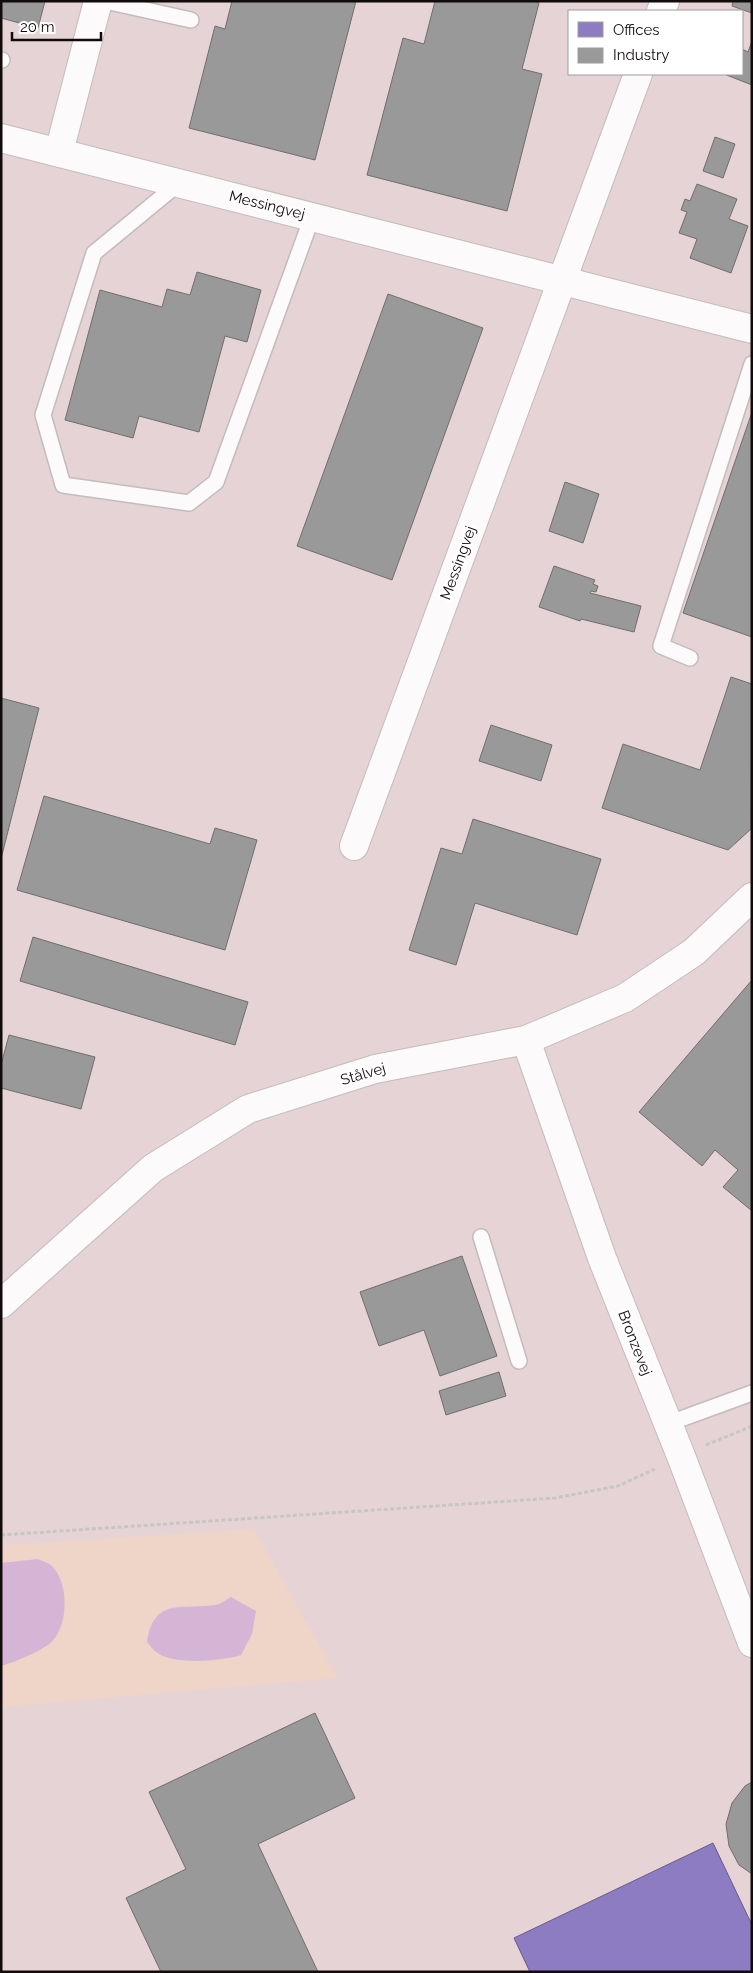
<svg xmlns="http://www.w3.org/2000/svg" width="753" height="1973" font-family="Raleway,sans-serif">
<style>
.built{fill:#e6d3d5;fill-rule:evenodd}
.green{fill:#eed5c8;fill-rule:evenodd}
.water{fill:#d5b5d5}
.offices{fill:#8e7cc3;stroke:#685a8c}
.industry{fill:#999;stroke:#706e6e}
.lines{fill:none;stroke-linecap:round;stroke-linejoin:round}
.service-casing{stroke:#c3bcbc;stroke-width:18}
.minor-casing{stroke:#c3bcbc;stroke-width:30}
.path{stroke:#c7c5c5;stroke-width:3;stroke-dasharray:4 2.5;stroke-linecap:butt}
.service{stroke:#fcfafb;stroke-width:15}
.minor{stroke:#fcfafb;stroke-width:28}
.labels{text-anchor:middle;stroke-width:5;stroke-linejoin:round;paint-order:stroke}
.street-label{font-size:15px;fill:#110b0b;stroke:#fff}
</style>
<rect width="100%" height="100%" fill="#ebe1e2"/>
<path class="built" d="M 1,1 L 752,1 L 752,1972 L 1,1972 ZM 569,11 L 742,11 L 742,74 L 569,74 Z"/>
<path class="green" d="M 254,1529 L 338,1678 L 1,1707 L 1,1666 L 17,1661 L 64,1620 L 63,1585 L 38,1559 L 1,1563 L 1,1545 ZM 231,1597 L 252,1634 L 241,1654 L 230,1658 L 170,1607 L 215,1605 Z"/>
<g class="water">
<path d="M 38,1559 C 42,1561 49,1563 52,1566 C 70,1584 69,1630 48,1645 C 34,1654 17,1661 1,1666 L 1,1563 Z"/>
<path d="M 231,1597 L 256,1611 L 252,1634 L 241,1655 C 222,1661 171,1666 155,1651 C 152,1649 150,1645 147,1642 C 154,1597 181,1610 214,1605 C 220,1605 226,1600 231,1597 Z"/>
</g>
<polygon class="offices" points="713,1843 752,1925 752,1972 530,1972 514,1938"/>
<g class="industry">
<polygon points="1,1 45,1 38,28 1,18"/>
<polygon points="232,1 356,1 315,160 189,128 215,26 225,29"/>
<polygon points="435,1 533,1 539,3 522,69 542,74 507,211 367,175 403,38 424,44"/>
<polygon points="733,1 752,1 752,13 732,6"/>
<polygon points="752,41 752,85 724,74 742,74 742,49 748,52"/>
<polygon points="715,137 735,144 723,178 703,171"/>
<polygon points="697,184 737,199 729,219 748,226 731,273 690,258 697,239 679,233 687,212 681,210 685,199 690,201"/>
<polygon points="197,272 261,290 247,342 225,336 199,432 139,416 133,438 65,420 100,290 162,307 167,289 190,295"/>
<polygon points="388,294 483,328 392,580 297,546"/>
<polygon points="752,412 752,637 683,613"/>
<polygon points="565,482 599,494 583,543 549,531"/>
<polygon points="554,566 595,580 593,584 598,586 596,592 591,591 590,593 641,606 634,632 581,619 580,621 539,607"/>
<polygon points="731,677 752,684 751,829 728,850 602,808 623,744 700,770"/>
<polygon points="1,698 39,708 1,859"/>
<polygon points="491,725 552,745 541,781 479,761"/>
<polygon points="44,796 210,844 215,828 257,840 225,950 17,890"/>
<polygon points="473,819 601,859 577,935 475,903 456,965 409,950 441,848 462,854"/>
<polygon points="33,937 248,1002 235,1045 20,981"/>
<polygon points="752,980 752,1211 723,1187 738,1170 715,1150 702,1166 639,1112"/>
<polygon points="9,1035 95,1057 81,1109 1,1088 1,1065"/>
<polygon points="462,1256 497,1356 440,1376 424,1330 379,1346 360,1292"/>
<polygon points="499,1372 506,1396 446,1415 439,1391"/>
<polygon points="315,1713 355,1798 258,1844 318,1972 161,1972 126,1898 186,1869 149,1792"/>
<polygon points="752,1782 752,1874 739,1865 729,1846 726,1824 732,1803 745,1786"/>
</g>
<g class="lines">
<g class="service-casing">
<g id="service">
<polyline points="105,1 191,20"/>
<polyline points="1,60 2,60"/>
<polyline points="179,183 94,253 43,415 63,485 189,503 216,482 312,217"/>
<polyline points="690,658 661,646 752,364"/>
<polyline points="481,1237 519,1361"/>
<polyline points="667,1424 752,1393"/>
</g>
</g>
<g class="minor-casing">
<g id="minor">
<polyline points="661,11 665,1"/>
<polyline points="1,138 752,329"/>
<polyline points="59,152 98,1"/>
<polyline points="354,846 638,74"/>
<polyline points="526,1040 602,1258 681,1456 752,1643"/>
<polyline points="1,1304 153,1168 248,1109 375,1069 526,1040 625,998 694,952 752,897"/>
</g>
</g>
<g class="path">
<polyline points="706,1445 752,1426"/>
<polyline points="1,1535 555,1498 618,1486 655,1469"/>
</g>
<use href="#service" class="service"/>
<use href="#minor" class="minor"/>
</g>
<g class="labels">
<g class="street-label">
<text transform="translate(267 205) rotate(14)" y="5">Messingvej</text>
<text transform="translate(458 563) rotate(-70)" y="5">Messingvej</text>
<text transform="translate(363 1074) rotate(-16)" y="5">Stålvej</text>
<text transform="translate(635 1343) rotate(69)" y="5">Bronzevej</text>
</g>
</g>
<rect width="753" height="1973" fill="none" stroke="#110b0b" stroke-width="5"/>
<rect x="568" y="10" width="175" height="65" fill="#ffffff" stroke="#a09d9d"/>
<rect x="578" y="22" width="25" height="15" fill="#8e7cc3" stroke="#a09d9d"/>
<text x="613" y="35" font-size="15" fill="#110b0b">Offices</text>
<rect x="578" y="48" width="25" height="15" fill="#999999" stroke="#a09d9d"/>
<text x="613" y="60" font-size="15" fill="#110b0b">Industry</text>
<path d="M12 32v8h89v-8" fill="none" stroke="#110b0b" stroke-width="2.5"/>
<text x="20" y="32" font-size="15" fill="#110b0b" stroke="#ffffff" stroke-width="4" paint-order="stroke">20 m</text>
</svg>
